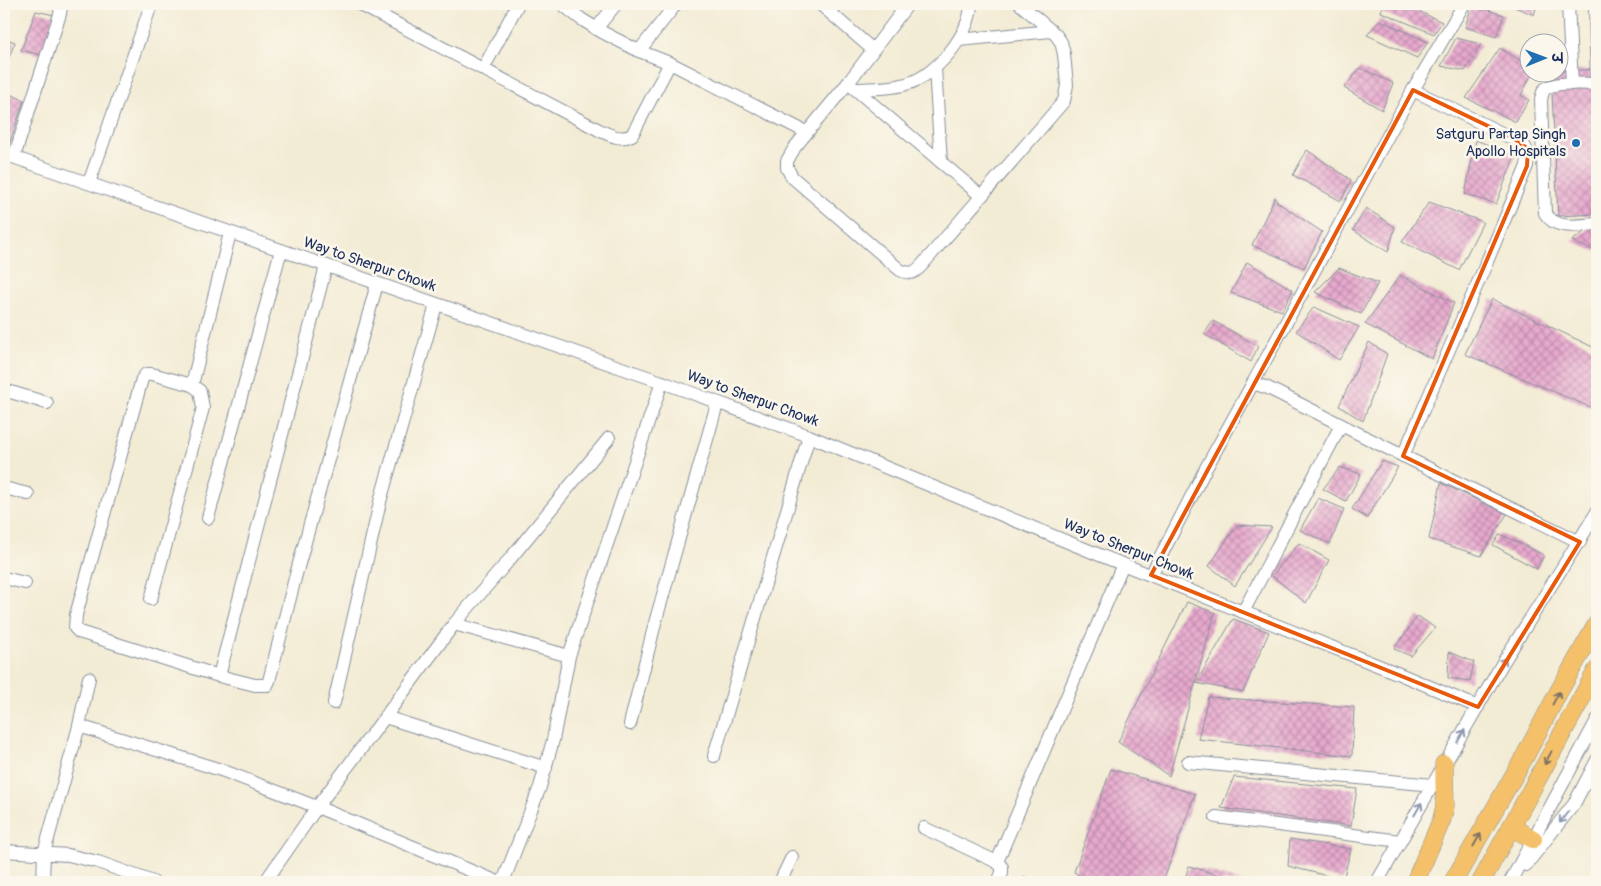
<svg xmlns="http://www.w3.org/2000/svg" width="1601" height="886" font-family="Pangolin,'Playpen Sans Deva',sans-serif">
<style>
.building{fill:url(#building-cross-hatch)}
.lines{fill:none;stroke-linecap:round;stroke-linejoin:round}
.minor-casing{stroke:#878e9a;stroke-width:14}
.highway-casing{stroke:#878e9a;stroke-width:19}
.minor{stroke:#fff;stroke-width:12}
.highway{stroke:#f4c16b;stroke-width:18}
.oneway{stroke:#8d97ae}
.oneway2{stroke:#7d7164}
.marked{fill:none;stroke:#e8590c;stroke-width:4;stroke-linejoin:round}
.poi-dot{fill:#1f6fb2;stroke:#fbf7ec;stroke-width:2}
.labels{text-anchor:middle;stroke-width:5;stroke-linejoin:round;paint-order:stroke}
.poi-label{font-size:15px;fill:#1b2f5e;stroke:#fbf7ec;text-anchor:end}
.street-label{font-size:15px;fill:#1b2f5e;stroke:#fbf7ec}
</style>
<defs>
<pattern id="building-cross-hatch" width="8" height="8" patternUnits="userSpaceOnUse" patternTransform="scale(1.25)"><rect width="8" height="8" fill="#e8a9cd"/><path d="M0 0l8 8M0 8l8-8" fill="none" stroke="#bb8aaa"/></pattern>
</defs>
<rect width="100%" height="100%" fill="#fbf7ec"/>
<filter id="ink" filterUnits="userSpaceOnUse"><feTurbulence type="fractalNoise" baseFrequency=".02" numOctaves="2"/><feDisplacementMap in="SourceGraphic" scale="10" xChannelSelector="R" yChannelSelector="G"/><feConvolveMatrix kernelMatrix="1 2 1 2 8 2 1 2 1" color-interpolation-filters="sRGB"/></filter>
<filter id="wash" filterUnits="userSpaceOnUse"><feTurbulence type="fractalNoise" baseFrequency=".0096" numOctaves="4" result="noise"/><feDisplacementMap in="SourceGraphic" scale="20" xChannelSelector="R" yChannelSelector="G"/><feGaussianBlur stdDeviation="1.12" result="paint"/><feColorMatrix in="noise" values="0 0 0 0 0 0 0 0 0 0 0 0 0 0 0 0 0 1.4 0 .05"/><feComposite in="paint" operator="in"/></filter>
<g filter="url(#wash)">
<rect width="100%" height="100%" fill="#f3ecd5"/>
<g id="blocks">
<g class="building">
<polygon points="1383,4 1403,4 1442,22 1434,34 1381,12"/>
<polygon points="1508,4 1537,4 1534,15"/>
<polygon points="1472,5 1504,15 1496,37 1465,27"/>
<polygon points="36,11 54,15 41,55 21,50"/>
<polygon points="1380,20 1428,42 1417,58 1367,35"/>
<polygon points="4,38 15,42 4,70"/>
<polygon points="1456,38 1481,44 1465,71 1441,66"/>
<polygon points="1500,48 1528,65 1528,72 1533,72 1521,95 1529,100 1516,122 1466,98"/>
<polygon points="1360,68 1393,83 1382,110 1344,88"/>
<polygon points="1597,69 1597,214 1558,216 1551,72"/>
<polygon points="5,92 24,100 9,145 4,143"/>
<polygon points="1476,140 1515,156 1496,204 1465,194"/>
<polygon points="1307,150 1351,180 1341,201 1293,175"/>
<polygon points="1275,197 1277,202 1322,232 1304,268 1252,245"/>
<polygon points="1429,202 1483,222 1459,270 1402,242"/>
<polygon points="1366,208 1395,227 1388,252 1353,230"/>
<polygon points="1594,224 1597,224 1597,252 1572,241"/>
<polygon points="1247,262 1293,290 1282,311 1231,293"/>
<polygon points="1339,268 1378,283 1361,314 1315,292"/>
<polygon points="1400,275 1454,303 1432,359 1365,324"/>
<polygon points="1492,299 1597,349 1597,410 1465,354"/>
<polygon points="1314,307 1359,327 1339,360 1296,331"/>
<polygon points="1213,321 1258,346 1251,362 1204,334"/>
<polygon points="1369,342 1387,354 1363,421 1339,406"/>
<polygon points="1382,461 1398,467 1367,518 1352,509"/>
<polygon points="1340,467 1361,474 1346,501 1323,489"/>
<polygon points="1441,483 1507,514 1481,556 1429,539"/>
<polygon points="1318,498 1344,509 1330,544 1300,530"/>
<polygon points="1237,525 1272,527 1235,586 1209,566"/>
<polygon points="1500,534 1544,555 1537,569 1493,545"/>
<polygon points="1299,543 1329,560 1306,603 1272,576"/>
<polygon points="1187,602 1215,613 1169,776 1118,742"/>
<polygon points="1418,616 1435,628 1411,656 1394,649"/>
<polygon points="1233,619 1269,632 1243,692 1196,683"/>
<polygon points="1449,652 1474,662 1470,681 1448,678"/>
<polygon points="1208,697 1354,707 1352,756 1198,739"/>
<polygon points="1111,769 1195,794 1163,882 1090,882 1074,872"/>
<polygon points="1234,777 1357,789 1351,826 1221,808"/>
<polygon points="1290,839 1351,849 1343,880 1288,866"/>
<polygon points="1189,866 1242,882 1184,882"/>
<polygon points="1024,876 1034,882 1021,882"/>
</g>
</g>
</g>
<g filter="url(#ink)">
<use href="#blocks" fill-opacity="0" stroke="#878e9a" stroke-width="1"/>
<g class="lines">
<g class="minor-casing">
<g id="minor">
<path d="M 359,4 L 599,130 C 610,135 620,141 632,135 L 670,63"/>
<polyline points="562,4 581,19 602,32 639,51 670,63 806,132"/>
<polyline points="820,4 872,49"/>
<path d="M 908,4 L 848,83 L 795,147 L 787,161 L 787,168 L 792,177 L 900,270 C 911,275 915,273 922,265 L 1064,101 L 1067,85 L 1064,54 L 1061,42 L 1056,35 L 1020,4"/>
<polyline points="1568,4 1572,84"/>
<polyline points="1595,4 1597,84"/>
<polyline points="596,29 616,4"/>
<polyline points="959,40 1051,31"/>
<polyline points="639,51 676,4"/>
<polyline points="935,68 941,162"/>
<polyline points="483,69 518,4"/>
<polyline points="848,83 981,196"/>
<path d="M 1597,84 C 1585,84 1554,81 1545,89 C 1542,92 1542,96 1541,100 L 1545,213 C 1556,231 1578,225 1597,224"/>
<path d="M 856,89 C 872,88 891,89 906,84 C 935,77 971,34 971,4"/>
<polyline points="4,154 662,382 809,436 1097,554 1397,673 1478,707"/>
<polyline points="14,157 60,14 61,7 60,4"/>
<polyline points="89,183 150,8"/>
<polyline points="1253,383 1413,90 1464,4"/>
<polyline points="192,385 152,374 146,374 142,379 76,615 75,628 79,632 219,676 255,685 267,685 269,681 295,578 377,284"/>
<polyline points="4,390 47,403"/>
<path d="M 1403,456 L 1483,271 L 1527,166 C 1528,156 1529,151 1522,143 L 1413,90"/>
<polyline points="4,488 28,494"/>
<polyline points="208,518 281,250"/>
<polyline points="1151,575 1206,468 1253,383 1268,388 1391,450 1580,542"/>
<polyline points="4,578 25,583"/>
<polyline points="151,599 203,408 200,391 192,385 230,233"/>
<polyline points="1243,612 1341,425"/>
<polyline points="454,624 569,656"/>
<polyline points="219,676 326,266"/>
<polyline points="334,703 381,498 436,305"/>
<polyline points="385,717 546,768"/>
<polyline points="630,724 655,623 717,404"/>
<polyline points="79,726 221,770 317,807 498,882"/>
<polyline points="714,756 809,436"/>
<polyline points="1188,762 1433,785"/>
<polyline points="1216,817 1400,841"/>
<polyline points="924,828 997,862 1002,867 1002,873 998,882"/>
<polyline points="4,851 68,855 98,862 153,882"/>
<polyline points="997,862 1123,564"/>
<polyline points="1526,865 1574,804 1597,760"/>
<polyline points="43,882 44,853 79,726 89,678"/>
<polyline points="265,882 317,807 385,717 454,624 510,559 609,438"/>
<polyline points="503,882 540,787 553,740 569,656 662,382"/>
<polyline points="780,882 792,857"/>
<polyline points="1377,882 1502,664 1597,512"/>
<polyline points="1510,882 1597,720"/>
</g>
</g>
<g class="highway-casing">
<g id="highway">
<polyline points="1511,827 1533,839"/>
<polyline points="1415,882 1442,819 1445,806 1444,764"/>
<polyline points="1453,882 1525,756 1558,693 1597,624"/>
<polyline points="1481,882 1597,670"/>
</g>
</g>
<use href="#minor" class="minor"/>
<use href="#highway" class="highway"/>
</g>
<defs><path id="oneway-shaft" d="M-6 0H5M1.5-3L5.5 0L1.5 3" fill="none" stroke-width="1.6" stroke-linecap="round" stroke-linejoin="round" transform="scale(1.25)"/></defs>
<g class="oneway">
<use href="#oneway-shaft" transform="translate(1502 664) rotate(-60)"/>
<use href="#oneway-shaft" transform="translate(1461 736) rotate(-60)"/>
<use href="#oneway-shaft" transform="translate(1418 809) rotate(-60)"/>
<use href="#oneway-shaft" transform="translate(1564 817) rotate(127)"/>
</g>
<g class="oneway2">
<use href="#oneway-shaft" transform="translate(1556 698) rotate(-62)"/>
<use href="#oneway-shaft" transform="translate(1548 758) rotate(118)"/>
<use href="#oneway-shaft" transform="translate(1477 840) rotate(-60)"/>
</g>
</g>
<path class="marked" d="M 1413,90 L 1513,138 L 1528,149 L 1527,166 L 1403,456 L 1580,542 L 1478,707 L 1151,575 Z"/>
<circle class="poi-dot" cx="1576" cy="143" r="5"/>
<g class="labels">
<g class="poi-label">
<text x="1566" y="139">Satguru Partap Singh<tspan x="1566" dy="17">Apollo Hospitals</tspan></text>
</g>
<g class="street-label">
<text transform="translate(370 264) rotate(19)" y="5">Way to Sherpur Chowk</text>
<text transform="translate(753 398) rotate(20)" y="5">Way to Sherpur Chowk</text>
<text transform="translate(1129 549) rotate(22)" y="5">Way to Sherpur Chowk</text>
</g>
</g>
<rect width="1601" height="886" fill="none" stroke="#fbf7ec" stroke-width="20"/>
<g transform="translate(1544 58) rotate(89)"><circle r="24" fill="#fbf7ec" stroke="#a1a7b3"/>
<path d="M0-4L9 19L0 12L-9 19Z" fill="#1f6fb2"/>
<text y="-8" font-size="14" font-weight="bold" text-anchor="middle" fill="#1b2f5e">उ</text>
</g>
</svg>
